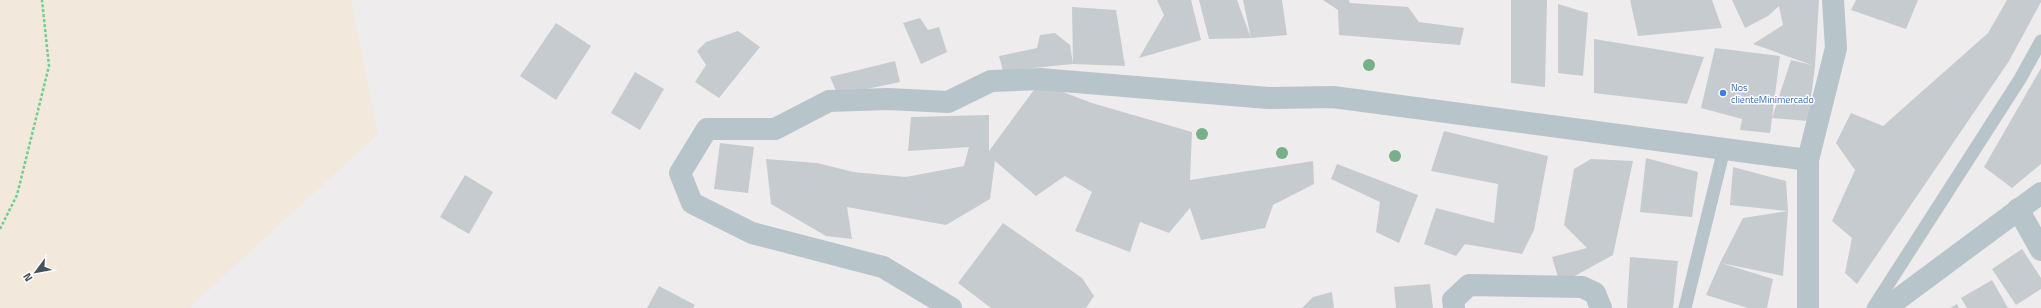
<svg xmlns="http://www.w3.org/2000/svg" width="2041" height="308" font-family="'Titillium Web',sans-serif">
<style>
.sand{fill:#f2e8dc}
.building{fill:#c6cbd0}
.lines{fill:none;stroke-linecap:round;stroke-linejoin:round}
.path{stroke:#70ce91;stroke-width:2.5;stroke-dasharray:3 2;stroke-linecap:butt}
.service{stroke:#b7c4ca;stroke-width:13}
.minor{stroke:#b7c4ca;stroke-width:22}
.tertiary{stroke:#b7c4ca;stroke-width:22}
.tree{fill:#77af89}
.shop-dot{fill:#3f7fe0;stroke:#fff;stroke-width:1.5}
.labels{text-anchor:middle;stroke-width:3;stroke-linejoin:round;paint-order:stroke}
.shop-label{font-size:10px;fill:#366cbe;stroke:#fff;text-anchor:start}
</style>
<rect width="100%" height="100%" fill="#efeced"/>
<polygon class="sand" points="0,0 351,0 378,134 189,308 0,308"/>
<g class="building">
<polygon points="1157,0 1191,0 1201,40 1139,58 1164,15"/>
<polygon points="1199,0 1237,0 1251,38 1209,39"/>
<polygon points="1243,0 1282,0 1287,35 1251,38"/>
<polygon points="1323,0 1349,0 1350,3 1408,7 1419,22 1464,28 1460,45 1339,35 1338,10"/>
<polygon points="1511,0 1547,0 1545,87 1511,83"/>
<polygon points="1630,0 1712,0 1722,28 1638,36"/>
<polygon points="1732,0 1819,0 1815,66 1808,121 1772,118 1770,133 1740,130 1742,119 1701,108 1715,48 1780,56 1772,118 1791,60 1812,65 1753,44 1783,25 1779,6 1768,16 1745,28"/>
<polygon points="1856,0 1918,0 1906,29 1851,10"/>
<polygon points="2007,0 2041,0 2041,2 2009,61 1857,284 1845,273 1852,238 1832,221 1855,170 1836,143 1851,113 1883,126 1988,33"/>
<polygon points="1558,4 1588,13 1583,76 1558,73"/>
<polygon points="1072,7 1116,10 1125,66 1073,64"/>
<polygon points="920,18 928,30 939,27 947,52 921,64 903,23"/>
<polygon points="556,23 591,46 556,100 520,76"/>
<polygon points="738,31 760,47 719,98 695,82 706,65 697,51 706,42"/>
<polygon points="1055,33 1070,45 1073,64 1003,71 999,56 1037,48 1040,35"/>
<polygon points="1594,39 1704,57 1687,104 1594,93"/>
<polygon points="895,61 900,82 838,95 830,77"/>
<polygon points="2041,68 2041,164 2012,188 1984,167"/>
<polygon points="635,72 664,89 640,130 611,113"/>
<polygon points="1039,83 1092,103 1192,132 1190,180 1313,161 1314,184 1273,205 1265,228 1201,240 1190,208 1169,233 1140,222 1130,252 1075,231 1092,192 1065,176 1036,196 995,161 990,199 946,225 847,207 852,239 826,236 771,204 766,159 817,163 853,172 906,177 964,166 969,147 908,151 911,117 989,115 989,151"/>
<polygon points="1444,131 1548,156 1534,230 1522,254 1465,244 1456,256 1424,244 1436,208 1494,223 1498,184 1431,171"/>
<polygon points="720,143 754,147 748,193 714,189"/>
<polygon points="1646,158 1698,172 1692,217 1640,212"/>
<polygon points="1591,159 1633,161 1613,255 1560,284 1552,257 1587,248 1564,225 1574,169"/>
<polygon points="1337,164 1418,195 1399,243 1376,232 1380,202 1331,179"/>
<polygon points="1733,167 1786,181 1788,211 1730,205"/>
<polygon points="465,175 493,192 469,234 440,217"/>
<polygon points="1788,211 1783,276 1721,263 1773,279 1767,308 1748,308 1706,295 1720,263 1743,218"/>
<polygon points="1003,223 1082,278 1094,296 1086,308 991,308 958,283"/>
<polygon points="2022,249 2041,278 2041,289 2016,305 1992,269"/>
<polygon points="1630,257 1678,261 1673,308 1627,308"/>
<polygon points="1992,280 2008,308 1967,308 1961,298"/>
<polygon points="1430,284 1433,308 1396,308 1394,287"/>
<polygon points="659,286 695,305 693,308 647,308"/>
<polygon points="1332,292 1334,308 1302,308 1313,297"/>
<polygon points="1957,304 1959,308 1950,308"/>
</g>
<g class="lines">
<polyline class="path" points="0,229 17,195 49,66 42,0"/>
<g class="service">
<polyline points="1685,308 1724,149"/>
<polyline points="1873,308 2020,79 2041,41"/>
</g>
<g class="minor">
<polyline points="2018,209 2041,250"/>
<polyline points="951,308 883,267 752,233 692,203 680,173 707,129 775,129 829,101 888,99 948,102 991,81 1040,79 1268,98 1333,97 1808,160"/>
<polyline points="1454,308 1453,300 1469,285 1582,287 1595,293 1601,308"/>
<polyline points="1808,308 1808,160 1836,48 1833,0"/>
</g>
<polyline class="tertiary" points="1886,308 2041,193"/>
</g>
<g class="tree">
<circle cx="1369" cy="65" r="6"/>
<circle cx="1202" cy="134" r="6"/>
<circle cx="1282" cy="153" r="6"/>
<circle cx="1395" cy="156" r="6"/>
</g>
<circle class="shop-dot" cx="1723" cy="93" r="4"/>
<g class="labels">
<g class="shop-label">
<text x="1731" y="91">Nos<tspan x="1731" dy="12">clienteMinimercado</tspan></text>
</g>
</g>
<g transform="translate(36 272) rotate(238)" stroke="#ffffff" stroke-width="3" paint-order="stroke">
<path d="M0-3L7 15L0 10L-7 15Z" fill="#44535a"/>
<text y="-6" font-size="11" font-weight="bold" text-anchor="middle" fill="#44535a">N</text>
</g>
</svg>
